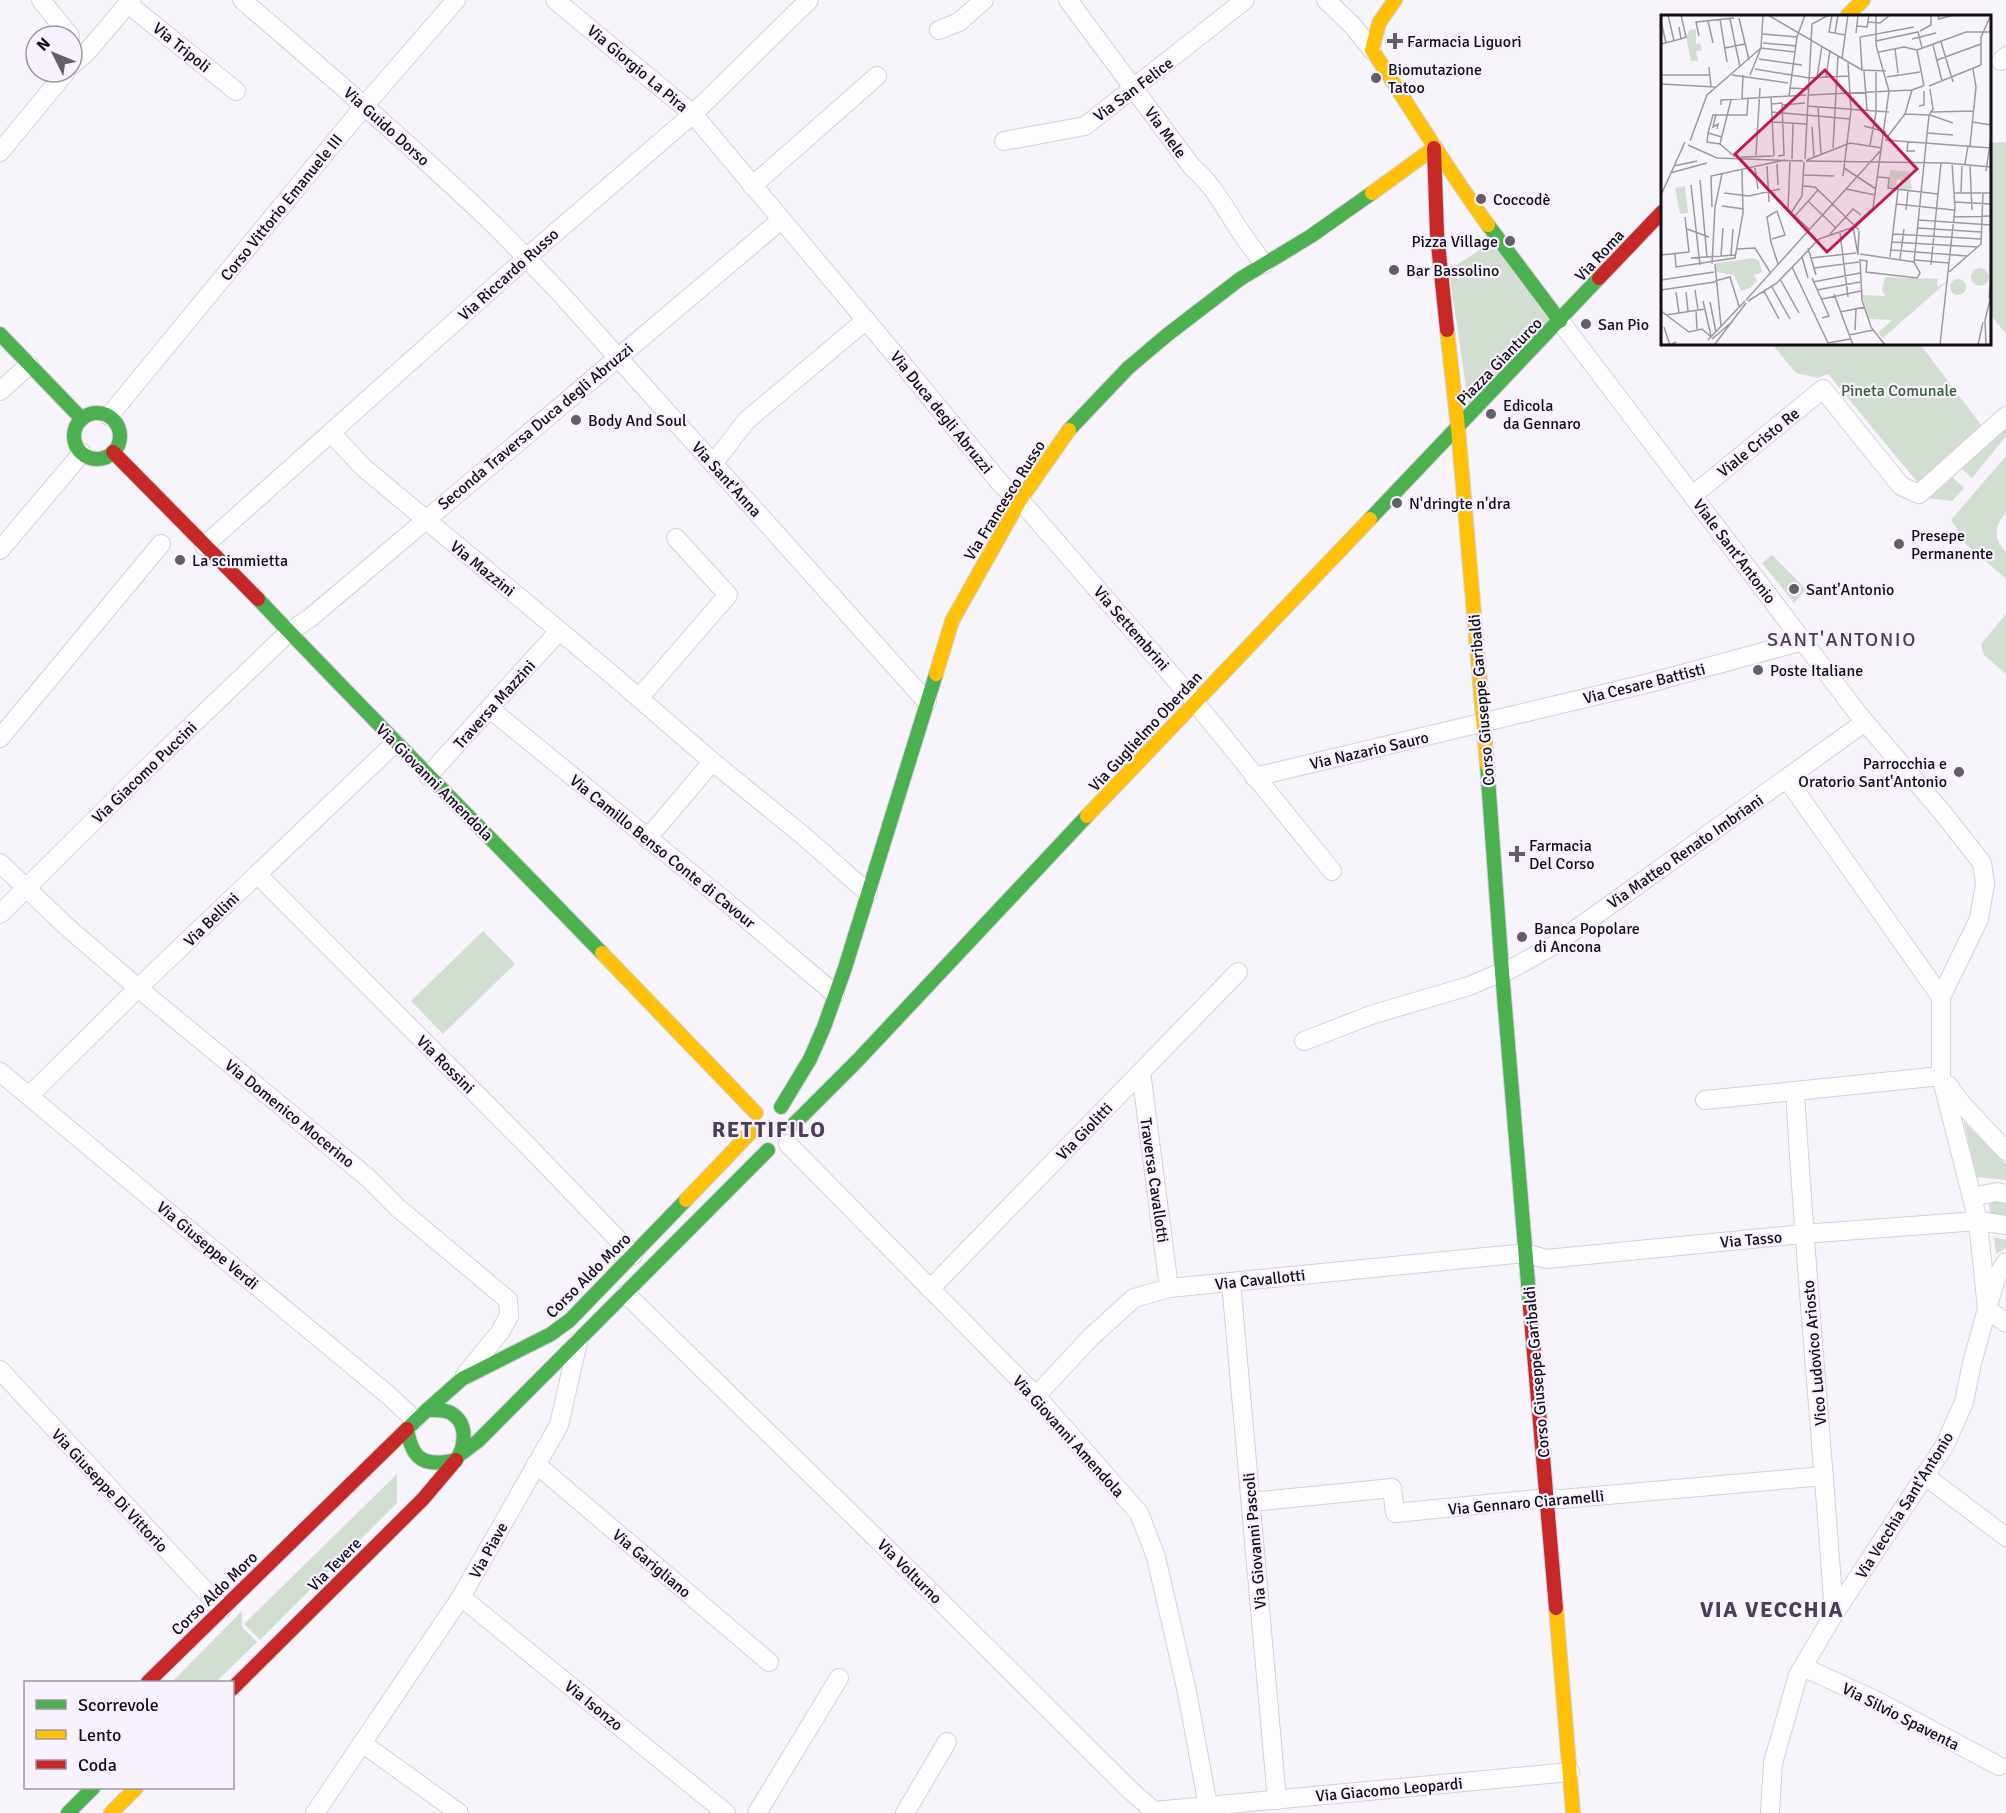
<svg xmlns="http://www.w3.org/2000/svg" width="2006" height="1813" font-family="Signika,sans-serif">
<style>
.green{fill:#d3ded3}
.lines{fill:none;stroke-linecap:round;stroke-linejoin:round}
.street-casing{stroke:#d4d0d9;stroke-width:20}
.fast-casing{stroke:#d4d0d9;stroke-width:16}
.slow-casing{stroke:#d4d0d9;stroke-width:16}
.jam-casing{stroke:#d4d0d9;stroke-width:16}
.street{stroke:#fefdfe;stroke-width:18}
.fast{stroke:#4caf50;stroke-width:14}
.slow{stroke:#ffc107;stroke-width:14}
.jam{stroke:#c62828;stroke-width:14}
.poi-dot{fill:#635e67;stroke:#f8f1fe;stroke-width:2}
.labels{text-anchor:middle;stroke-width:4.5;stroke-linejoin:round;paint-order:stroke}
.poi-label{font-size:16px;fill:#130d17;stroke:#f8f1fe;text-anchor:start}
.street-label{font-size:16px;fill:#130d17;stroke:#f8f1fe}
.park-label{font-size:16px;fill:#375f36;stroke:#f8f1fe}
.quarter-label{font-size:20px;letter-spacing:1.5px;fill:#4b3d56;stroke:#f8f1fe}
.district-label{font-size:22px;font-weight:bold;letter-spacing:1.5px;fill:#4b3d56;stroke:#f8f1fe}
.inset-road{fill:none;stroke:#9c98a0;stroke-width:1.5}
.view{fill:#c2185b;fill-opacity:0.15;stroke:#c2185b;stroke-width:3}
.inset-edge{fill:none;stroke:#130d17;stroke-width:3}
</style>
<rect width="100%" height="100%" fill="#f8f4fb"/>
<g class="green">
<polygon points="2006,142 2006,334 1990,314 1990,143"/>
<polygon points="1492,242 1550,321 1469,408 1449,270"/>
<polygon points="1772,344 1920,344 1981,425 1918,483 1828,374 1818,378 1796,373"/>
<polygon points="2006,424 2006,436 1972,478 1960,467"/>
<path d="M 2006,456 L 2006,513 C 1993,526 1994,540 2006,552 L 2006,579 L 1959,538 L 1957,529 L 1951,520 Z"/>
<polygon points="1951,476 1964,488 1952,501 1926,498"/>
<polygon points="1772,555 1806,589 1794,603 1762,563"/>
<polygon points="2006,614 2006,674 1984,655 1981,644"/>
<polygon points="483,931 515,964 443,1034 411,1001"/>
<polygon points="1964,1122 2006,1164 2006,1180 1976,1177"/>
<polygon points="1995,1198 2006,1202 2006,1218 1990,1216 1989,1203"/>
<polygon points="1994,1237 2006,1240 2006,1248 1996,1254"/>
<polygon points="397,1474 397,1503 260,1640 244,1624"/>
<polygon points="242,1611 242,1627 257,1642 216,1682 172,1682"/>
</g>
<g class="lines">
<g class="street-casing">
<g id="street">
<polyline points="41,0 70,36"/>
<path d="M 242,0 C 324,70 406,141 485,216 C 511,241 536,268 561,294 L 927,702"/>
<polyline points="555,0 693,114 891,350 1001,484 1020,500 1195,702 1332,871"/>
<path d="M 1068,0 L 1192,167 C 1210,182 1221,201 1233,220 C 1242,235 1253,249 1264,264"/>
<polyline points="1326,0 1353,26 1372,50"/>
<polyline points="128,4 236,91"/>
<polyline points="939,30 959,22 984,0"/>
<polyline points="2001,61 2006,56"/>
<polyline points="72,65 87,52 131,0"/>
<polyline points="1004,141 1085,126 1245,0"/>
<polyline points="0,152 66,72"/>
<polyline points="752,186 877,76"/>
<polyline points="1560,321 1859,715 1942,812 1982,863 1985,884 1979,919 1941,997 1941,1076 1978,1221 1987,1309 1972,1363 1964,1402 1945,1445 1834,1614 1798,1675 1773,1763 1770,1813"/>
<polyline points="0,391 29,365"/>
<polyline points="109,416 365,105 456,0"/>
<polyline points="331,433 364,468 610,673 714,763 806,838 868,893"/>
<polyline points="713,464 746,421 866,320"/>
<polyline points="1693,495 1823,389 1901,486 1919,494 2006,416"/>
<polyline points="204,546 526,258 693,114 809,0"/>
<polyline points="0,550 82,453"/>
<polyline points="639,698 728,595 676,538"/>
<polyline points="490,709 730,905 835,994"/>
<polyline points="0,738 161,544"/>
<polyline points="428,776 559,631"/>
<polyline points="1254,777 1649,683 1803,641"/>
<polyline points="1787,779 1941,997"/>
<polyline points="647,839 712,762"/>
<polyline points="0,863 66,926 138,988 367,1177 398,1208 508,1300 509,1316 500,1332 465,1375"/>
<polyline points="257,874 527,1145 633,1255"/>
<polyline points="0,914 144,771 289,632 310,618 781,220"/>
<polyline points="1502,974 1554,945 1865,722"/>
<polyline points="1304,1041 1371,1015 1469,986 1502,972"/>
<path d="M 0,1072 C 128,1180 258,1287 387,1394 L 415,1420"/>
<polyline points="1141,1072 1169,1288"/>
<polyline points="1948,1085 1961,1103 2006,1151"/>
<polyline points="29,1096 138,988 395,743"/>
<polyline points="1705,1100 1795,1091"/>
<polyline points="788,1144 1036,1396 1139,1513 1156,1557 1187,1692 1208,1806"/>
<polyline points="1972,1197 1997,1192 2006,1194"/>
<polyline points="2006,1262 1996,1278 1987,1309 2006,1323"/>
<polyline points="1231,1282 1277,1800"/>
<polyline points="930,1289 1238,972"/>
<polyline points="626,1294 921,1582 1130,1790 1154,1811 1570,1772"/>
<polyline points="0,1370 222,1609"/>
<polyline points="1036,1396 1091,1337 1134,1298 1169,1288 1526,1253 1546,1259 1803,1234 1978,1221 2006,1225"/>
<polyline points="536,1464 769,1662"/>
<polyline points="1924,1475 2006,1537"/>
<polyline points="1251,1502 1392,1488 1395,1513 1547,1498 1561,1499 1824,1476"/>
<polyline points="461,1597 726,1813"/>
<path d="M 1834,1614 C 1822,1439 1805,1266 1795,1091 L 1941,1076"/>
<polyline points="1803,1667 1875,1700 1999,1766"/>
<polyline points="362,1743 459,1813"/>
<polyline points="315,1813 461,1597 559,1425 578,1342"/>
<polyline points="757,1813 839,1678"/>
<polyline points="905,1813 947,1742"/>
</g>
</g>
<g class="fast-casing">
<g id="fast">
<polyline points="1488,225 1560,321"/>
<polyline points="0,334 82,419"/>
<circle cx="97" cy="436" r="23"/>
<polyline points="1069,430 1128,368 1167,335 1240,279 1311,236 1372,193"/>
<polyline points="1370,519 1599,278"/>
<path d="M 258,599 C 371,718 488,835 602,953"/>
<polyline points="1487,765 1502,972 1530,1307"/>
<polyline points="781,1107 810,1059 824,1027 845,968 936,674"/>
<polyline points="794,1124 858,1060 1087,816"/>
<polyline points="427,1410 462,1379 551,1334 570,1320 686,1200"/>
<path d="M 427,1410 C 435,1410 444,1409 451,1413 C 468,1423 466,1446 456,1460 C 425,1467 412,1461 407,1429 Z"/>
<polyline points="462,1453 478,1441 768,1150"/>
<polyline points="68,1813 93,1788"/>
</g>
</g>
<g class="slow-casing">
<g id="slow">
<path d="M 1395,0 L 1379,23 L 1372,50 C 1411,108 1446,168 1488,225"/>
<polyline points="1847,16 1863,0"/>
<polyline points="1372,193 1434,148"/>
<polyline points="1447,330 1458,428 1487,765"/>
<polyline points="936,674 952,621 1020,500 1069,430"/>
<polyline points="1087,816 1370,519"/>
<polyline points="602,953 756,1113"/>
<polyline points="686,1200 750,1133"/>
<polyline points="1556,1608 1573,1813"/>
<polyline points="111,1813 136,1788"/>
</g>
</g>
<g class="jam-casing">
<g id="jam">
<polyline points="1434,148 1437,234 1447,330"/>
<polyline points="1599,278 1662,212"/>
<polyline points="113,452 258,599"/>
<polyline points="1530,1307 1556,1608"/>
<polyline points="148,1682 407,1429"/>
<polyline points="232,1689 423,1499 456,1460"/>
</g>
</g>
<use href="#street" class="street"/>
<use href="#fast" class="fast"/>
<use href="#slow" class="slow"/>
<use href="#jam" class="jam"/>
</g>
<g class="poi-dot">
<path d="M1392 32h6v6h6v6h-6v6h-6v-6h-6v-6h6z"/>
<circle cx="1376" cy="78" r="6"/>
<circle cx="1481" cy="199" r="6"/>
<circle cx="1510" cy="241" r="6"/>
<circle cx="1394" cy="270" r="6"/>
<circle cx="1586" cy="324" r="6"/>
<circle cx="1491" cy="414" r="6"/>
<circle cx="576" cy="420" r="6"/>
<circle cx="1397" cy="503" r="6"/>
<circle cx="1899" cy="544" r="6"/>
<circle cx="180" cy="560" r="6"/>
<circle cx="1794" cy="589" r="6"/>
<circle cx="1758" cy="670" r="6"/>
<circle cx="1959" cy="772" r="6"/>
<path d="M1514 845h6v6h6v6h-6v6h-6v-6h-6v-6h6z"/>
<circle cx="1522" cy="937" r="6"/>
</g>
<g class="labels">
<g class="poi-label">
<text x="1407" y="47">Farmacia Liguori</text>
<text x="1388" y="75">Biomutazione<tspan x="1388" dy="18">Tatoo</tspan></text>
<text x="1493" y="205">Coccodè</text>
<text x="1498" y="247" text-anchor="end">Pizza Village</text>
<text x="1406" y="276">Bar Bassolino</text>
<text x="1598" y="330">San Pio</text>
<text x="1503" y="411">Edicola<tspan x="1503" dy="18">da Gennaro</tspan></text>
<text x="588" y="426">Body And Soul</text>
<text x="1409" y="509">N'dringte n'dra</text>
<text x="1911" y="541">Presepe<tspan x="1911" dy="18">Permanente</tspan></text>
<text x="192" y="566">La scimmietta</text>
<text x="1806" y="595">Sant'Antonio</text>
<text x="1770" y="676">Poste Italiane</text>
<text x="1947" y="769" text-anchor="end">Parrocchia e<tspan x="1947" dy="18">Oratorio Sant'Antonio</tspan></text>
<text x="1529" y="851">Farmacia<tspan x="1529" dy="18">Del Corso</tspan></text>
<text x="1534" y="934">Banca Popolare<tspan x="1534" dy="18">di Ancona</tspan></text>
</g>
<g class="street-label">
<text transform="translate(182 47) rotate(39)" y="6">Via Tripoli</text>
<text transform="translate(638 68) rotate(40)" y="6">Via Giorgio La Pira</text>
<text transform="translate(1133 89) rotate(-37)" y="6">Via San Felice</text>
<text transform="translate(387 126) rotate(42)" y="6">Via Guido Dorso</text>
<text transform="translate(1166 132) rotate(54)" y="6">Via Mele</text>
<text transform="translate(281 207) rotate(-51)" y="6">Corso Vittorio Emanuele III</text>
<text transform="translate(1599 255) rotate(-47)" y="6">Via Roma</text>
<text transform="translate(508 274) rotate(-42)" y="6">Via Riccardo Russo</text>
<text transform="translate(1499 361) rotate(-46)" y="6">Piazza Gianturco</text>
<text transform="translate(942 412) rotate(51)" y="6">Via Duca degli Abruzzi</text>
<text transform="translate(535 426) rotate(-40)" y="6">Seconda Traversa Duca degli Abruzzi</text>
<text transform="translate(1758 442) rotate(-39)" y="6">Viale Cristo Re</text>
<text transform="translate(727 479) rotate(48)" y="6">Via Sant'Anna</text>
<text transform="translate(1004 500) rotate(-58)" y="6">Via Francesco Russo</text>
<text transform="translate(1735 551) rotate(53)" y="6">Viale Sant'Antonio</text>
<text transform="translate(483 568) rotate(39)" y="6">Via Mazzini</text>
<text transform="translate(1132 628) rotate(49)" y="6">Via Settembrini</text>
<text transform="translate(1644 683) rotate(-14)" y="6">Via Cesare Battisti</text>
<text transform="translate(1481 700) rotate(-95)" y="6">Corso Giuseppe Garibaldi</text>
<text transform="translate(494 704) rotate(-48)" y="6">Traversa Mazzini</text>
<text transform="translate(1145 731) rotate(-47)" y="6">Via Guglielmo Oberdan</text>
<text transform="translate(1369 750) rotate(-13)" y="6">Via Nazario Sauro</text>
<text transform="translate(144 772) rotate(-44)" y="6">Via Giacomo Puccini</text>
<text transform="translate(435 782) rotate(45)" y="6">Via Giovanni Amendola</text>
<text transform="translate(663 851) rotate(39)" y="6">Via Camillo Benso Conte di Cavour</text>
<text transform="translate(1685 851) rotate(-35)" y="6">Via Matteo Renato Imbriani</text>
<text transform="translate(211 919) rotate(-44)" y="6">Via Bellini</text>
<text transform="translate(446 1064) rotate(45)" y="6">Via Rossini</text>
<text transform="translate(290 1113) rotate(39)" y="6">Via Domenico Mocerino</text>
<text transform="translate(1084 1131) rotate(-46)" y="6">Via Giolitti</text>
<text transform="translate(1155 1180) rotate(82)" y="6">Traversa Cavallotti</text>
<text transform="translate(1751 1239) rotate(-5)" y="6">Via Tasso</text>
<text transform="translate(208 1245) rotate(40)" y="6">Via Giuseppe Verdi</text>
<text transform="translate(588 1275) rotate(-45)" y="6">Corso Aldo Moro</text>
<text transform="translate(1260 1279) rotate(-6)" y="6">Via Cavallotti</text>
<text transform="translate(1814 1353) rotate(-95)" y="6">Vico Ludovico Ariosto</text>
<text transform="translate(1536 1372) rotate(-95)" y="6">Corso Giuseppe Garibaldi</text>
<text transform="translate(1069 1436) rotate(48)" y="6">Via Giovanni Amendola</text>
<text transform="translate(110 1490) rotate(47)" y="6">Via Giuseppe Di Vittorio</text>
<text transform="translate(1526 1502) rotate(-5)" y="6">Via Gennaro Ciaramelli</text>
<text transform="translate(1904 1505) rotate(-58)" y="6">Via Vecchia Sant'Antonio</text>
<text transform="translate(1254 1541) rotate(-95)" y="6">Via Giovanni Pascoli</text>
<text transform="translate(488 1550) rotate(-61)" y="6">Via Piave</text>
<text transform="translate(652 1563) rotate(40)" y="6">Via Garigliano</text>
<text transform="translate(334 1564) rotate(-45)" y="6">Via Tevere</text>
<text transform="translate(910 1571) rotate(45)" y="6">Via Volturno</text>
<text transform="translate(214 1593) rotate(-44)" y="6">Corso Aldo Moro</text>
<text transform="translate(594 1705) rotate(39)" y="6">Via Isonzo</text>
<text transform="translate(1901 1716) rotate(27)" y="6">Via Silvio Spaventa</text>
<text transform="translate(1389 1789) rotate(-5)" y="6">Via Giacomo Leopardi</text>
</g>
<g class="park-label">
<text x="1899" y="396">Pineta Comunale</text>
</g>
<g class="quarter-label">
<text x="1842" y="646">SANT'ANTONIO</text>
</g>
<g class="district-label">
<text x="769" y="1137">RETTIFILO</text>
<text x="1772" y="1617">VIA VECCHIA</text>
</g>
</g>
<g transform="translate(1661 15)">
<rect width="330" height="330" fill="#f8f4fb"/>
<path d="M 35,14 L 35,29 L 39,28 L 41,35 L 35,36 L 37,46 L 30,46 L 25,22 L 29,15 ZM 229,155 L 248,156 L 251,174 L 239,174 L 240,165 L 236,164 L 234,173 L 228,172 ZM 24,171 L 27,198 L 19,199 L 14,173 ZM 93,243 L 98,246 L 101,257 L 93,260 L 96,266 L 89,273 L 80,276 L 73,260 L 55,257 L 55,248 ZM310 262a9 9 0 1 1 18 0a9 9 0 1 1-18 0ZM 224,262 L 277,264 L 276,272 L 287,266 L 222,323 L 217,318 L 231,305 L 208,304 L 201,280 L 224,281 L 221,275 ZM289 272a8 8 0 1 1 16 0a8 8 0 1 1-16 0Z" fill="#d3ded3"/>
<path class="inset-road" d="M 7,0 L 13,26M 20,0 L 25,22 L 20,24M 107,0 L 201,55 L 225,56M 171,0 L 168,17 L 184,20M 277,0 L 278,4 L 293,0M 78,3 L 88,45M 59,4 L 66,47M 69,4 L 79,52M 0,6 L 5,28M 47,6 L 52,28M 207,7 L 219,8 L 229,0M 196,11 L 206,12 L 208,0M 259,16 L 270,10 L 270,0M 174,18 L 177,0M 195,18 L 197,0M 102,19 L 136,22M 38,21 L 35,7 L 73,3M 251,24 L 275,18M 215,26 L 257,17 L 261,33M 280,27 L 292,67M 102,28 L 135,31M 0,29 L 20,24 L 18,12M 272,30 L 281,66M 64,33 L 84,29M 234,34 L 237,58M 256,35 L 305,17 L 330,17M 256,35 L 263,71M 218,37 L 243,32 L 256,35M 181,43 L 187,0M 98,44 L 141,50M 276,45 L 320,29M 320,50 L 320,22 L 330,0M 48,52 L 50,72M 94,54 L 148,63 L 188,61M 201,55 L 199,22 L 253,12M 203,56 L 206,95M 0,60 L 48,60M 71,60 L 127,68M 89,60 L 100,33 L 134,37M 156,62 L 161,31M 165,62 L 169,35M 226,62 L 259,57M 0,69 L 54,72M 268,71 L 320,50M 129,73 L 147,74M 148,80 L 251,75 L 262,71M 128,81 L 136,22 L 144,0M 110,82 L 113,141M 81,84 L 82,60M 110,89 L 121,88 L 123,140 L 117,141M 60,90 L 60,85 L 145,80M 121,90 L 144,88M 146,91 L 228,97M 258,91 L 263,90 L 263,76M 157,92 L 160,139M 111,97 L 189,104M 271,97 L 312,96M 55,99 L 52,112 L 57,109 L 56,114M 244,99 L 268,100M 269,100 L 292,108M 111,107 L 145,109M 311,107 L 330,110M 203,111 L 225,117M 151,112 L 153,142M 47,118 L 46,127 L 59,129 L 70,85M 267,118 L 292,120M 227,121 L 244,99 L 251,75M 61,122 L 47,118 L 52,100 L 86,100 L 87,84M 224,125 L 330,133M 29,126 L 46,80 L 100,33 L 102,0M 247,126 L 246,136 L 254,136M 59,129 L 74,142M 27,130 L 56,143 L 113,145M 209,130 L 215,98 L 215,57M 309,131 L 315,72 L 312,54M 172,133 L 177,40M 95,140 L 99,73M 80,142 L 112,141M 131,144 L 132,108M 144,144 L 151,9 L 168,0M 113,145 L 142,146M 146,145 L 189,128 L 221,133M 129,146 L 127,195 L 148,214M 145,146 L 286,148 L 330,152M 116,149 L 117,170M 304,149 L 307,131M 13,151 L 36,146M 106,151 L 108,187M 309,151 L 311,195M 94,153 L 97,174M 183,153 L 215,174M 325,156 L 330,122M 9,158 L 46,148M 143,160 L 173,161M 182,161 L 190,95 L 187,48M 217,162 L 228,163 L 227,173 L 277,179M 39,165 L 46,242M 30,170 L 39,250M 142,171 L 154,172 L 198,215M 185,174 L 214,180M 300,177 L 301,149M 63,178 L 88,181 L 119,174M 293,178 L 330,178M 0,180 L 24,127M 147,186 L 175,213M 293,187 L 330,189M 235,189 L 293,195M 61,191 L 83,194M 51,192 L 50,161 L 124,145M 245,195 L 247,176M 130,198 L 141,181 L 143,147M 134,201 L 157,175M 293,202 L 330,201M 258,205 L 330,210M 192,212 L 197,240M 257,213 L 320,217M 26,214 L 48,222M 179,218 L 187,282M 169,219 L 192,194 L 200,200M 232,219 L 320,224M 111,224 L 124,220 L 116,196 L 106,202 L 110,227 L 117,249M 231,227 L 316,232M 147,233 L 155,260M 76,234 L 94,233 L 109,257M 230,235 L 306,241M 197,238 L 198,216M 14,239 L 15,252 L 74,243 L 82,198 L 81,155M 199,239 L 253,247 L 259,258 L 256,263 L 205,257 L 206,246 L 199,245M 0,240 L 28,237 L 24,202M 70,240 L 72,214M 60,241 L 62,213M 141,242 L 147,263M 229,242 L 237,175M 30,243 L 75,240M 150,243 L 195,238M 199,244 L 201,285 L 210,312 L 224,330M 239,244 L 243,214M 254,245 L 288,248M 253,247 L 268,100 L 272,94 L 269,74M 51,249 L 54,192 L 61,159M 54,249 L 60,311M 270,250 L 280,148M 131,252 L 167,328M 153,253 L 198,247M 288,257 L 320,229 L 322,178M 151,263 L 168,301 L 161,303M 119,264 L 138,298M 0,265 L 53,257M 54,266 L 69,262 L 78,291M 152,267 L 199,258M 111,272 L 129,304M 0,275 L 54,267M 34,275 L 37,295M 156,275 L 199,267M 103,276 L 118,304M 15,277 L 18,298M 25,277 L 27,296M 173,279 L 192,330M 328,283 L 330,263M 161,284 L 200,276M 85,285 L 221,134M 42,286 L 50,321M 87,286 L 116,268 L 158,224 L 190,213 L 212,193 L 228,76 L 215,30 L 215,0M 49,287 L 55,317M 35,295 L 36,314M 0,296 L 28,317 L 41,314 L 50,322M 179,297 L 204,292M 5,300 L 44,294M 3,312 L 9,330 L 15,327M 194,315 L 195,294M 188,320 L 212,315M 51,324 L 72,306M 47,325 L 84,286M 167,328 L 189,324M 54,329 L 85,288M 279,330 L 294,193 L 291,148M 317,330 L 322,307M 325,330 L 324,305 L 330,281"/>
<path class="view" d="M 164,55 L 256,154 L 166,237 L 74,139 Z"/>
<rect width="330" height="330" class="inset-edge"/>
</g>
<rect x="24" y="1681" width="210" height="108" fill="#f8f1fe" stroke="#9c96a2" stroke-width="1.5"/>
<rect x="36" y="1700" width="30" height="9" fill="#4caf50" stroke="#9c96a2" stroke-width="1.5"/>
<text x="78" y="1711" font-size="18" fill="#130d17">Scorrevole</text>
<rect x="36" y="1730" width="30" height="9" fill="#ffc107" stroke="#9c96a2" stroke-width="1.5"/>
<text x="78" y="1741" font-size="18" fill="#130d17">Lento</text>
<rect x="36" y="1760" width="30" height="9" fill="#c62828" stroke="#9c96a2" stroke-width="1.5"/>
<text x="78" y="1771" font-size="18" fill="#130d17">Coda</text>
<g transform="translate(54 54) rotate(313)"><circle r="28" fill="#f8f1fe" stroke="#9c96a2" stroke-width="1.5"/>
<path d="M0-4.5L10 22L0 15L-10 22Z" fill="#635e67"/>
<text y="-9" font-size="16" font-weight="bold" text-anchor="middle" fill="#130d17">N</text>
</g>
</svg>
